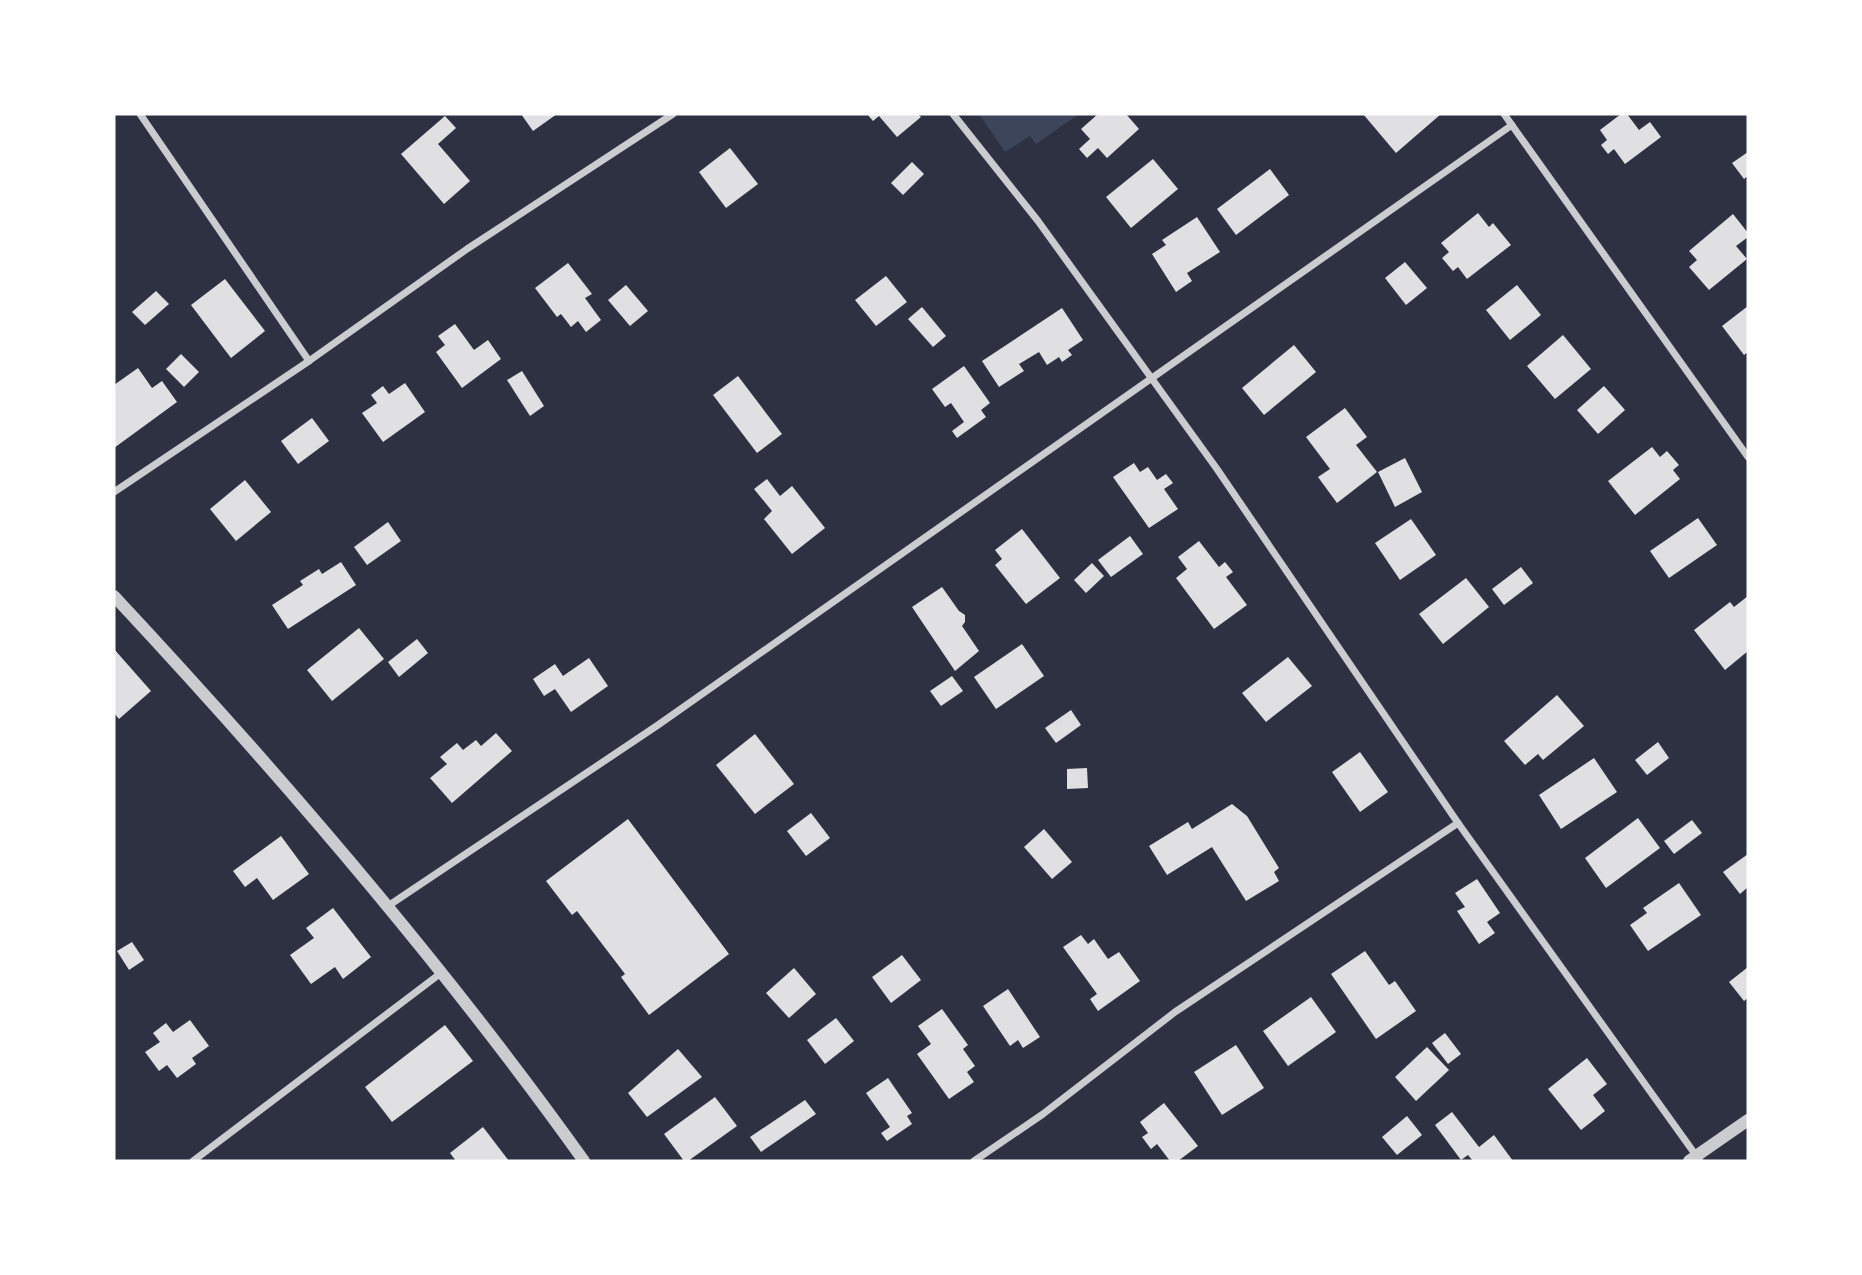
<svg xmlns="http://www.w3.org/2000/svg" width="1862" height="1275" font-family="Jost,sans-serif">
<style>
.green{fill:#3c4559}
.building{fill:#e0e0e3}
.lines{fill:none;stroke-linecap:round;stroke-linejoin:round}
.minor{stroke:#caccd0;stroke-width:7}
.tertiary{stroke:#caccd0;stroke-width:12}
</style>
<rect width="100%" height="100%" fill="#2d3142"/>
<polygon class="green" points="979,114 1079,114 1036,144 1030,136 1005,152"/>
<g class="building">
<polygon points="521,114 557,114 533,131"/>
<polygon points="867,114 918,114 921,117 897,137 879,116 873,121"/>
<polygon points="1098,114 1126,114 1139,129 1107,158 1098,148 1087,158 1079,149 1090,139 1081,129"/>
<polygon points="1363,114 1441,114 1396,153"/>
<polygon points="1621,114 1627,114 1639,130 1650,122 1661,137 1625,164 1614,149 1608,154 1601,145 1607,140 1600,130"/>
<polygon points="445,116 456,128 438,144 470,181 444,204 401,154"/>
<polygon points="730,148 758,184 726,208 699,172"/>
<polygon points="1748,152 1748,176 1744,179 1732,163"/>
<polygon points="1153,159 1178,189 1131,228 1106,197"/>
<polygon points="912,162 924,174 903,195 891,183"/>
<polygon points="1270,169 1289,195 1236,235 1217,209"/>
<polygon points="1478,213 1489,227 1493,223 1511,245 1467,279 1458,267 1453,271 1442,258 1449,252 1441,243"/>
<polygon points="1733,214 1748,233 1748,237 1736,246 1747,259 1709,290 1689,267 1697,260 1689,251"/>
<polygon points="1197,217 1220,252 1187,273 1192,281 1176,292 1152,254 1166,245 1162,240"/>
<polygon points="1405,262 1427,288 1406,305 1385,278"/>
<polygon points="568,263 592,294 585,298 601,320 586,332 578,321 571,327 561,314 557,317 535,288"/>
<polygon points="886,276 907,302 876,326 855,300"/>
<polygon points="225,279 265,331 231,358 191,305"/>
<polygon points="626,285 648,311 630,326 608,300"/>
<polygon points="1517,285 1541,315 1510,340 1486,310"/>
<polygon points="156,291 169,304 145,325 132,312"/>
<polygon points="1748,306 1748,352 1744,355 1722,326"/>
<polygon points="922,307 946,336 933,347 908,319"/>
<polygon points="1062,308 1083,340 1068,350 1072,355 1062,362 1059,357 1047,365 1039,352 1019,364 1024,371 999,387 982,361"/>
<polygon points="455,324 474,350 488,340 501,359 462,388 436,352 445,345 438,336"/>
<polygon points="1563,335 1591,369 1555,399 1527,366"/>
<polygon points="1294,345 1316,372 1264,415 1242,388"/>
<polygon points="181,354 199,372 184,387 166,369"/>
<polygon points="964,366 990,403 981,410 986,417 957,438 952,431 964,422 951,403 945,407 932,389"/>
<polygon points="138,368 152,388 162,381 177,402 114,448 114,385"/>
<polygon points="522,371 544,406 530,416 507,380"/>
<polygon points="738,376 782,434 757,453 713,395"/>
<polygon points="405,383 425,412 383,442 362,413 377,403 371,395 383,386 389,394"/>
<polygon points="1604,386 1625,410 1598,434 1577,410"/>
<polygon points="1345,408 1367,437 1356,445 1377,472 1337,503 1318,477 1330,469 1306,437"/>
<polygon points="312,418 329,441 298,464 281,441"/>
<polygon points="1652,447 1660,457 1667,451 1679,465 1673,470 1680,479 1635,515 1608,481"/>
<polygon points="1405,458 1422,492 1395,507 1378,472"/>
<polygon points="1134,463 1140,472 1148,467 1157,480 1166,474 1173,483 1164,489 1178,509 1149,528 1113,477"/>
<polygon points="767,479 780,496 792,486 825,528 792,554 764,519 772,511 754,489"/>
<polygon points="245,480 271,512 236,541 210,509"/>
<polygon points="1698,518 1717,545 1669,578 1650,551"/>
<polygon points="1411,519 1436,555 1400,580 1375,543"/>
<polygon points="388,522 401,541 367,565 354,547"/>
<polygon points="1022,529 1060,578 1026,604 995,565 1002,559 995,550"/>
<polygon points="1130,536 1143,554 1111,577 1098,560"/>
<polygon points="1199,541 1219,567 1225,562 1233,572 1226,577 1247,605 1214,629 1176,578 1187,569 1178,557"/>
<polygon points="341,562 356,585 288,629 272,605 303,585 300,581 319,569 322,574"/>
<polygon points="1092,563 1104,576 1086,593 1074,580"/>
<polygon points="1521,567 1533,583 1504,605 1492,589"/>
<polygon points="1466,578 1489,607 1443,644 1419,614"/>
<polygon points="942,587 959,611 965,615 965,622 962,626 979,651 955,671 912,607"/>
<polygon points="1748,596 1748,651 1725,670 1694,630 1730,602 1734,607"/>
<polygon points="359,628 384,659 332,701 307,670"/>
<polygon points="417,639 428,653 399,677 388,662"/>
<polygon points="1022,644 1044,676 996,709 974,677"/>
<polygon points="114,649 151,691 119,719 114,713"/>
<polygon points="1288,657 1312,686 1266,722 1242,693"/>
<polygon points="589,658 608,686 571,712 555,689 544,696 533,679 555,664 563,676"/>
<polygon points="952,676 963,691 941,706 930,691"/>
<polygon points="1557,695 1584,726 1543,760 1538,754 1525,765 1504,741"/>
<polygon points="1071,710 1081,725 1056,743 1045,728"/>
<polygon points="496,733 512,751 452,803 430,778 447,764 440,757 457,743 463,750 476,740 481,746"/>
<polygon points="755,734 794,784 755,814 716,765"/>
<polygon points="1658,742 1669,758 1647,775 1635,760"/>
<polygon points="1360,752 1388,792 1360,812 1332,772"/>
<polygon points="1594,758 1617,792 1561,829 1539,795"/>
<polygon points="1087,768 1088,788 1067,789 1067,769"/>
<polygon points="1232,804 1247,816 1279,868 1274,872 1279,881 1246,901 1212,847 1167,875 1149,846 1188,822 1192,829"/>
<polygon points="811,813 830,838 806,856 787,831"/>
<polygon points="1638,818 1660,848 1606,888 1585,858"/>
<polygon points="628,819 729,954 649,1015 621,977 625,974 577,911 572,915 546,881"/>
<polygon points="1692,820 1702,833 1674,854 1664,841"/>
<polygon points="1044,829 1072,862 1052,879 1024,847"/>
<polygon points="281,836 309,874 273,900 257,878 245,887 233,871"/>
<polygon points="1748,854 1748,887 1740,894 1723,872"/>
<polygon points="1477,879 1500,913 1487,922 1495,933 1479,944 1457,911 1465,907 1455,893"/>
<polygon points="1679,883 1701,915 1648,951 1630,925 1647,913 1643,908"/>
<polygon points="333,908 371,957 343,979 335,967 311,984 290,955 314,938 306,928"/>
<polygon points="1081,935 1088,944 1094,939 1108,959 1119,952 1140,981 1098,1011 1090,999 1097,994 1063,947"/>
<polygon points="132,942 144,960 129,970 117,951"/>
<polygon points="1365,951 1389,985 1395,981 1416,1011 1376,1039 1331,974"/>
<polygon points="902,955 921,980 891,1003 872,977"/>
<polygon points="1748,967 1748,998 1744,1001 1729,982"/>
<polygon points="794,968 816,994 789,1018 766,993"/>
<polygon points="1008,989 1040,1037 1023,1048 1018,1040 1010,1046 983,1006"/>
<polygon points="1311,997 1336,1032 1288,1066 1263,1031"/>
<polygon points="942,1009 968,1045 963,1049 975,1066 967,1072 974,1082 949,1099 917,1054 931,1044 918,1026"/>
<polygon points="836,1018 854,1041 825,1064 807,1040"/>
<polygon points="190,1020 209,1046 192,1058 196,1064 177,1078 167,1065 159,1071 145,1052 160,1042 153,1033 166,1023 173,1032"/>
<polygon points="445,1025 473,1061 392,1122 365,1087"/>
<polygon points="1445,1033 1461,1054 1448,1064 1432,1043"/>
<polygon points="1236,1045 1264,1088 1222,1115 1194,1072"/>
<polygon points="1427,1047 1449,1070 1416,1101 1395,1077"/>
<polygon points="678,1049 702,1077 647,1117 628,1093"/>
<polygon points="1587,1058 1607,1084 1593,1095 1605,1111 1581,1130 1548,1089"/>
<polygon points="888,1078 912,1113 907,1116 912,1124 887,1141 881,1133 890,1127 866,1093"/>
<polygon points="715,1097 737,1126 688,1161 684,1161 664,1134"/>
<polygon points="805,1100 816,1114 761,1152 750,1137"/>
<polygon points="1164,1103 1198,1146 1178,1161 1170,1161 1157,1144 1151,1149 1142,1137 1148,1133 1140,1122"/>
<polygon points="1452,1112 1479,1147 1494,1135 1513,1161 1473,1161 1468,1155 1461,1160 1435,1125"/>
<polygon points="1407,1116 1422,1135 1397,1155 1382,1137"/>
<polygon points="483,1127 509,1161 456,1161 450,1153"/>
</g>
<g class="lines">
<g class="minor">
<polyline points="140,114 309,361"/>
<polyline points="953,114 1038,221 1217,469 1458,823 1700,1161"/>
<polyline points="1504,114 1748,457"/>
<polyline points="114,492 309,361 467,249 673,114"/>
<polyline points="388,906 658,725 1512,125"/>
<polyline points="193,1161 441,973"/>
<polyline points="974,1161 1043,1114 1175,1012 1458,823"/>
</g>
<g class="tertiary">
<path d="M 114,596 C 281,775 442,962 584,1161"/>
<polyline points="1689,1161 1748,1120"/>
</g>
</g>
<rect width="1862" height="1275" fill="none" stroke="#ffffff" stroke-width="231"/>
</svg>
